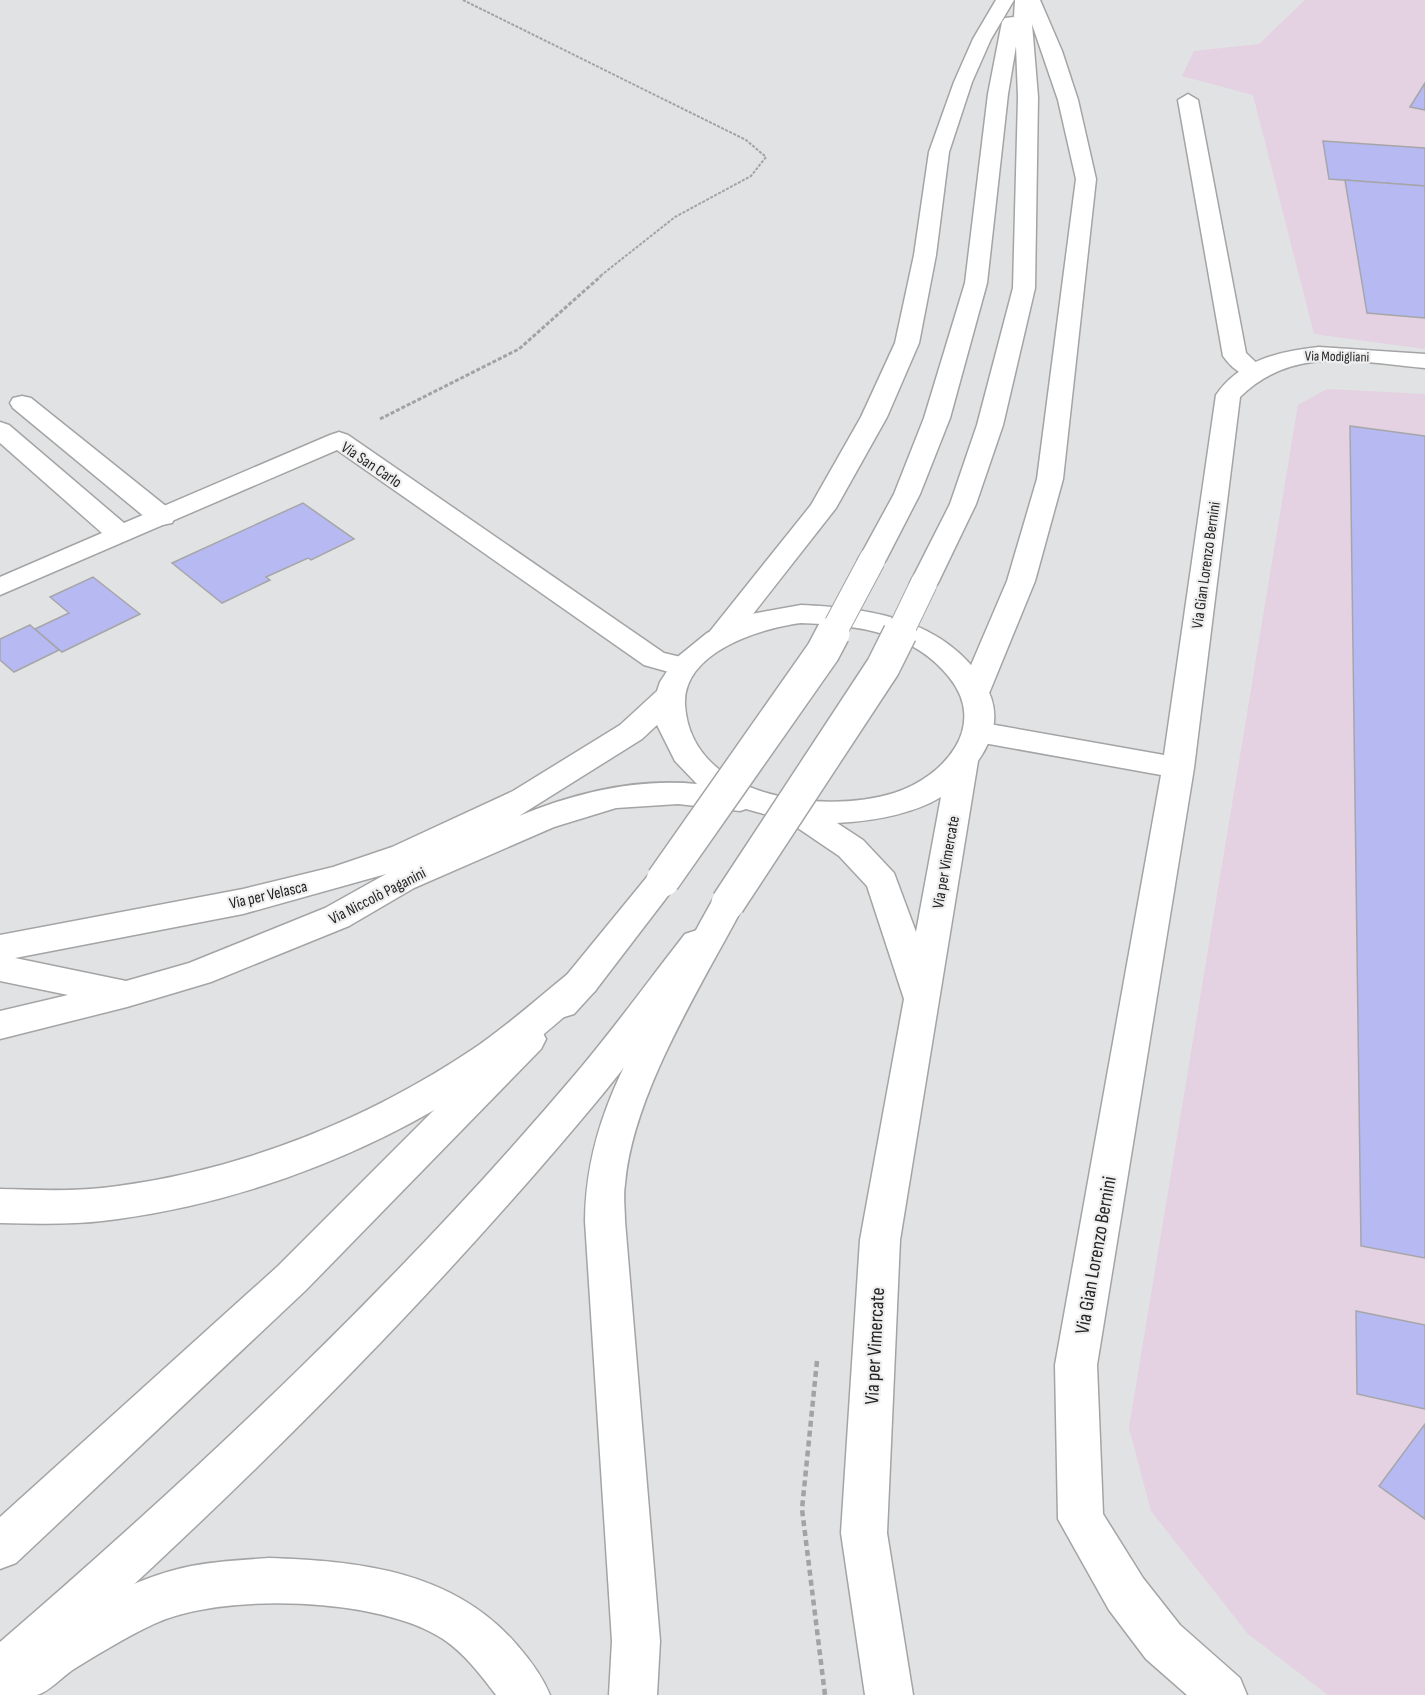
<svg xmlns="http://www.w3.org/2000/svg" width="1425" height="1695" font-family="'Sofia Sans Condensed',sans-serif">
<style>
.industrial{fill:#e4d1e2}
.building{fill:#b7b9f3;stroke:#a6a6a8;stroke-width:1.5}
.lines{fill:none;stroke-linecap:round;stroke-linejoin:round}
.service-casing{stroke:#a4a4a5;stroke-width:3}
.minor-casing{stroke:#a4a4a5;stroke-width:3}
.tertiary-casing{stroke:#a4a4a5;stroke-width:3}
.secondary-casing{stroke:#a4a4a5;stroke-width:3}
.motorway-casing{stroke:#a4a4a5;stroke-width:3}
.path-far2{stroke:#a2a3a4;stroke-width:2;stroke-dasharray:3 1.5;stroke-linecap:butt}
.path-far1{stroke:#a2a3a4;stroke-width:3;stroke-dasharray:4 2;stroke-linecap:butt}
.path{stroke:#a2a3a4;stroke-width:4.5;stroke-dasharray:6 4;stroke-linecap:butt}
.service{fill:#fff;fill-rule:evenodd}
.minor{fill:#fff;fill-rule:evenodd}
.tertiary{fill:#fff;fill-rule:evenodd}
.secondary{fill:#fff;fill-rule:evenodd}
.motorway{fill:#fff;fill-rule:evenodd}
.secondary-bridge-far1-casing{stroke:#a4a4a5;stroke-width:28;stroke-linecap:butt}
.secondary-bridge-casing{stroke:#a4a4a5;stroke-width:36;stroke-linecap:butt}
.secondary-bridge-far1{stroke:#fff;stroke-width:26}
.secondary-bridge{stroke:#fff;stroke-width:33}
.labels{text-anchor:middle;stroke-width:4.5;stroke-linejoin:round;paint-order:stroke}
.far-street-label{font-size:14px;fill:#252525;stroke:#efeff0}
.street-label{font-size:16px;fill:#252525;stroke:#efeff0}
.near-street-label{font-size:20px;fill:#252525;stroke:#efeff0}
</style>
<rect width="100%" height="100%" fill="#e1e2e3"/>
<g class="industrial">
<polygon points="1305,0 1425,0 1425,349 1314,334 1253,95 1182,76 1194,51 1259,44"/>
<polygon points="1327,389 1425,394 1425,1695 1328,1695 1248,1634 1151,1511 1129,1428 1298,405"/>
</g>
<g class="building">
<polygon points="1425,83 1425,110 1410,107"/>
<polygon points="1323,141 1425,148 1425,186 1329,179"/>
<polygon points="1345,180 1425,186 1425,318 1367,313"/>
<polygon points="1350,426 1425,436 1425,1258 1361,1246"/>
<polygon points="303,503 354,539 311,560 308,558 266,577 270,580 222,603 172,563"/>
<polygon points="93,577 140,614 62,652 35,629 69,613 50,597"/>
<polygon points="30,625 59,650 14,672 0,660 0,639"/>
<polygon points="1356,1311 1425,1325 1425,1409 1357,1394"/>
<polygon points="1425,1424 1425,1519 1379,1486"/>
</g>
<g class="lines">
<g class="service-casing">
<g id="service">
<path d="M 1188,94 L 1198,100 L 1246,353 L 1265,371 L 1262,376 C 1246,380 1232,369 1223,356 L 1178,100 Z"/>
<polygon points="22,396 31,398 172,511 175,517 172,523 162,525 152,523 13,408 10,403 13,398"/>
</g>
</g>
<g class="minor-casing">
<g id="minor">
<path d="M 1319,347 L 1425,354 L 1425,368 C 1358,362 1293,345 1240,397 L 1194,768 L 1097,1365 L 1103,1514 L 1143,1578 L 1180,1625 L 1240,1678 L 1247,1695 L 1187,1695 L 1146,1659 L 1109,1610 L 1058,1519 L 1055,1365 L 1161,775 L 978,742 L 967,739 L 963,732 L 967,725 L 978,722 L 1164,755 L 1216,395 C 1240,360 1280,351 1319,347 Z"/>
<polygon points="0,422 9,425 124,523 330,435 339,432 348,435 664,653 693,660 698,667 693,674 683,676 644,665 337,450 0,595 0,577 102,533 0,443"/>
</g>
</g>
<g class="tertiary-casing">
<path id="tertiary" d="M 801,605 C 870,608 943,619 983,681 C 1001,709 996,735 978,761 L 900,1240 L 887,1533 L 913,1695 L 865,1695 L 841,1533 L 860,1240 L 904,999 L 867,886 L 839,856 L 786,820 L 746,809 L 740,811 L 678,804 L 616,808 L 554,827 L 414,888 L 349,926 L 211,982 L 127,1007 L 0,1039 L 0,1011 L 68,995 L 0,981 L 0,935 L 243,889 L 333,867 L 392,847 L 513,791 L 620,725 L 657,691 L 660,682 L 675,659 L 707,633 L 751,614 ZM 801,623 C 856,625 912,631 949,677 C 989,726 944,777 894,793 C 823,815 691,799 685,705 C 682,652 761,628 801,623 ZM 657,725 L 675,761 L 697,784 C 637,778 574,793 519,816 L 642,739 ZM 941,797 L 916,932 L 894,873 L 863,840 L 837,823 C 872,821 911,815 941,797 ZM 386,874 L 325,908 L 189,963 L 126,981 L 15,958 L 243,914 Z"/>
</g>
<g class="secondary-casing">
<g id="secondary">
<polygon points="996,0 1014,0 991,39 972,82 949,152 936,255 919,343 887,417 836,508 731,642 721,645 711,642 706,636 711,630 811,505 861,417 895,343 914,255 929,152 954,82 973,39"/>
<polygon points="1015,0 1040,0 1062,51 1078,100 1096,179 1063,479 1035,581 990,691 986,698 975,701 964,698 960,691 1007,581 1037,479 1076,179 1058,100 1032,24 1038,97 1035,288 1003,425 976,504 938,583 934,589 924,591 914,589 910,583 950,504 977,425 1013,288 1018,97 1016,46 1008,94 987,283 950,418 920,494 886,560 882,566 872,568 862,566 858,560 894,494 924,418 965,283 988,94 1002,22 1005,18 1014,17"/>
<polygon points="663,868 675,872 680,880 595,991 574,1014 561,1018 548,1014 543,1004 651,872"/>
<path d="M 697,930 L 709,934 L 714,943 L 709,952 C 674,1000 640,1049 602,1095 C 424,1310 225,1505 17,1691 L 0,1695 L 0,1642 C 205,1465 403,1278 578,1071 C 615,1027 649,980 685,934 Z"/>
<polygon points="528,1025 541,1029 546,1039 541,1049 306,1290 16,1563 0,1569 0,1517 278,1266 515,1029"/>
</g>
</g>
<g class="motorway-casing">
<g id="motorway">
<path d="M 728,891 L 740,894 L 745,903 C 702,985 633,1092 625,1184 C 623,1196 625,1209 625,1221 L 660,1641 L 657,1695 L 609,1695 L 612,1641 L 585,1221 C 586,1134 619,1074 659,999 C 678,964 696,929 716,894 Z"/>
<path d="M 582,969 L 595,973 L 600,982 L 595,991 C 563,1017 533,1045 499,1069 C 389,1146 252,1201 118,1219 C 79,1225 39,1224 0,1223 L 0,1189 C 39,1190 79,1192 118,1186 C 244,1169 367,1120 473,1049 C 507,1026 538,998 569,973 Z"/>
<path d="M 269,1558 C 360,1561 454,1571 517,1645 C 531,1661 542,1676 550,1695 L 496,1695 C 481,1675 464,1653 443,1639 C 380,1597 221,1592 154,1624 C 126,1637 100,1653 74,1669 C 63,1676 49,1692 37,1695 C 26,1695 11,1695 0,1695 L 0,1663 C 56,1623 122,1580 191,1566 C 217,1561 243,1560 269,1558 Z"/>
</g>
</g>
<polyline class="path-far2" points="463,0 746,140 766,157 751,176 675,217 599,277"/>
<polyline class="path-far1" points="380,419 519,349 601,276"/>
<polyline class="path" points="817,1361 802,1509 825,1695"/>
<use href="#service" class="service"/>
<use href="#minor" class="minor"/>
<use href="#tertiary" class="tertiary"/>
<use href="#secondary" class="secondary"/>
<use href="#motorway" class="motorway"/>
<g class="secondary-bridge-far1-casing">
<g id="secondary-bridge-far1">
<polyline points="832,635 872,560"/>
<polyline points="899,635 924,583"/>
</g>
</g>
<g class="secondary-bridge-casing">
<g id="secondary-bridge">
<polyline points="663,880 823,652 833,633"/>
<polyline points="728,903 883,667 900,633"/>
</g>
</g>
<use href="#secondary-bridge-far1" class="secondary-bridge-far1"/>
<use href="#secondary-bridge" class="secondary-bridge"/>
</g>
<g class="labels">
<g class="far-street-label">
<text transform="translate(1337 356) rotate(1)" y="5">Via Modigliani</text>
</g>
<g class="street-label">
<text transform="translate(372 464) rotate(34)" y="6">Via San Carlo</text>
<text transform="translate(1205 565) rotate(-82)" y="6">Via Gian Lorenzo Bernini</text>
<text transform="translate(945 862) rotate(-80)" y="6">Via per Vimercate</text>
<text transform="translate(268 894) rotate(-13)" y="6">Via per Velasca</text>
<text transform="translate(377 895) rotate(-27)" y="6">Via Niccolò Paganini</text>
</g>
<g class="near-street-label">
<text transform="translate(1095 1255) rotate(-80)" y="7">Via Gian Lorenzo Bernini</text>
<text transform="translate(874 1346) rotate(-87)" y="7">Via per Vimercate</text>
</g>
</g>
</svg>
